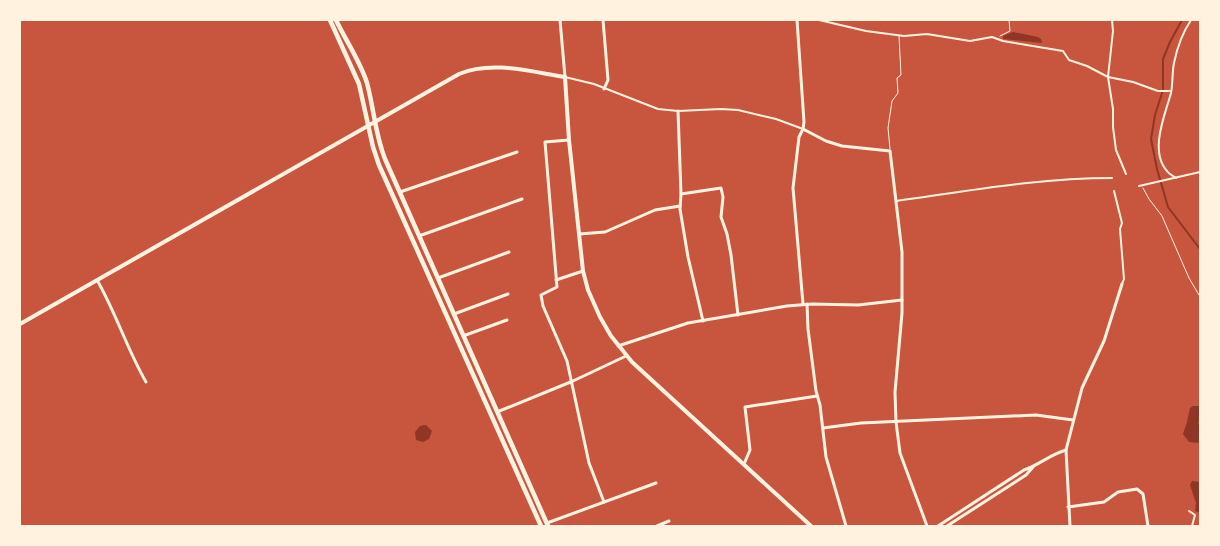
<svg xmlns="http://www.w3.org/2000/svg" width="1220" height="546" font-family="Montserrat,sans-serif">
<style>
.water{fill:#8f3625}
.lines{fill:none;stroke-linecap:round;stroke-linejoin:round}
.stream{stroke:#8f3625;stroke-width:2}
.path{stroke:#fff3e0;stroke-width:1}
.service{stroke:#fff3e0;stroke-width:1}
.pedestrian{stroke:#fff3e0;stroke-width:2}
.minor{stroke:#fff3e0;stroke-width:3}
.tertiary{stroke:#fff3e0;stroke-width:4}
.secondary{stroke:#fff3e0;stroke-width:4.5}
</style>
<rect width="100%" height="100%" fill="#c8553d"/>
<g class="water">
<polygon points="1013,32 1038,37 1041,39 1042,43 1003,39 1003,36"/>
<polygon points="1193,406 1200,406 1200,420 1198,423 1200,425 1200,443 1189,442 1183,434 1187,422 1190,408"/>
<polygon points="426,425 432,431 429,439 423,442 416,440 415,432 420,426"/>
<polygon points="1192,481 1200,482 1200,513 1195,511 1196,503 1190,485"/>
</g>
<g class="lines">
<polyline class="stream" points="1182,20 1170,42 1163,59 1163,90 1155,115 1151,139 1157,169 1168,207 1200,249"/>
<g class="path">
<polyline points="1000,36 1010,31 1009,20"/>
<polyline points="1143,188 1149,199 1162,216 1189,278 1199,295"/>
</g>
<polyline class="service" points="890,149 888,128 892,101 898,93 897,78 901,75 899,36"/>
<g class="pedestrian">
<polyline points="819,20 866,31 904,36 927,34 970,41 992,37 1003,41 1063,51 1069,60 1087,66 1108,77 1133,82 1158,91 1171,91"/>
<polyline points="1112,20 1113,31 1108,77 1113,109 1113,127 1116,150 1126,174"/>
<polyline points="565,77 594,84 658,109 678,111 721,109 738,110 776,119 803,129"/>
<path d="M 1176,178 C 1173,176 1169,174 1167,171 C 1149,151 1165,115 1171,93 C 1173,83 1172,73 1174,63 C 1177,48 1183,32 1191,20"/>
<polyline points="1139,186 1200,172"/>
<polyline points="1114,191 1122,223 1120,229 1124,279 1122,284"/>
<path d="M 896,201 C 968,191 1039,178 1112,178"/>
<polyline points="1189,511 1195,515 1192,526"/>
</g>
<g class="minor">
<polyline points="560,20 565,77"/>
<polyline points="603,20 608,80 604,89"/>
<polyline points="797,20 804,122 803,129 799,137 793,188 803,304"/>
<polyline points="678,111 681,194 680,209 688,257 703,321"/>
<polyline points="803,129 826,141 842,146 890,151 902,252 902,313 895,392 896,422 900,453 927,526"/>
<polyline points="569,140 545,142 557,287 541,295 543,306 567,361 589,463 604,502"/>
<polyline points="400,192 517,152"/>
<polyline points="681,194 721,188 723,197 721,217 727,234 731,255 738,315"/>
<polyline points="579,234 605,232 655,210 680,206"/>
<polyline points="419,236 522,199"/>
<polyline points="438,278 509,252"/>
<path d="M 97,280 C 116,313 127,349 146,382"/>
<polyline points="556,280 583,271"/>
<polyline points="807,304 808,329 816,391 820,405 826,457 846,526"/>
<polyline points="454,314 508,294"/>
<polyline points="463,336 507,320"/>
<polyline points="618,346 688,323 787,306 812,304 858,305 902,300"/>
<polyline points="497,412 573,381 626,356"/>
<polyline points="823,428 861,423 1036,415 1073,420"/>
<polyline points="744,464 750,450 745,407 817,396"/>
<polyline points="1068,507 1104,502 1118,492 1137,489 1143,494 1148,526"/>
<polyline points="547,523 656,483"/>
<polyline points="657,526 669,521"/>
<path d="M 938,526 L 1024,470 C 1039,465 1051,454 1066,450"/>
<polyline points="947,526 1026,475 1033,467"/>
<polyline points="1070,526 1066,450 1082,388 1104,341 1122,284"/>
</g>
<path class="tertiary" d="M 20,324 L 459,74 C 492,60 532,72 565,77 L 569,140 L 583,271 L 588,290 L 600,317 L 611,336 L 632,362 L 811,526"/>
<g class="secondary">
<polyline points="330,20 359,84 373,147 379,165 541,526"/>
<path d="M 336,20 C 346,41 360,61 367,83 C 374,109 375,134 385,159 L 548,526"/>
</g>
</g>
<rect width="1220" height="546" fill="none" stroke="#fff3e0" stroke-width="42"/>
</svg>
